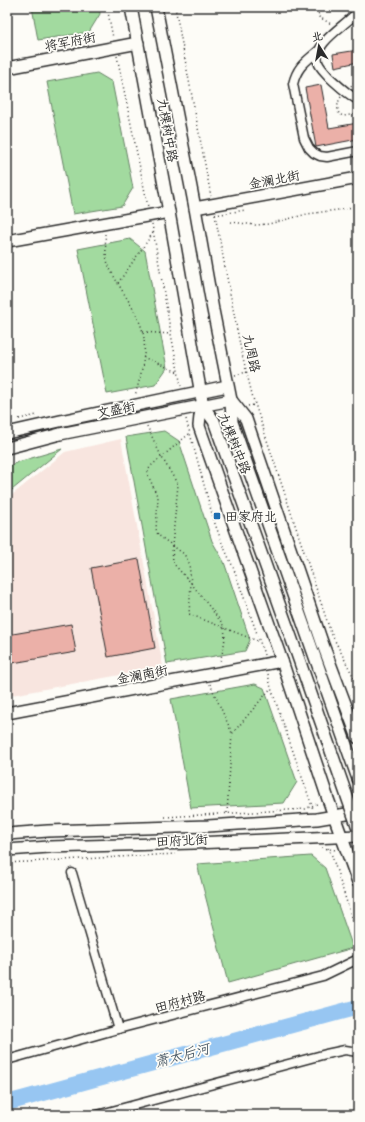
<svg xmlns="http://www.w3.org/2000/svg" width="365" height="1122" font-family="Pangolin,'LXGW WenKai TC',sans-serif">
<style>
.built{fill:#f8e5df}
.green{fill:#a2da9f;stroke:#668265}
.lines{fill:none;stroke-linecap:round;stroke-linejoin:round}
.river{stroke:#97c6f2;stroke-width:16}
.building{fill:#ebb0a8;stroke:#2b2b2b}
.street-casing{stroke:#2b2b2b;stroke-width:11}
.secondary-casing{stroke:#2b2b2b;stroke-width:14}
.path{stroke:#2b2b2b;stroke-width:1.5;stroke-dasharray:1 3;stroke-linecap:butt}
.street{stroke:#fdfcf7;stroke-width:8}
.secondary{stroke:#fdfcf7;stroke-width:11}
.secondary-bridge-casing{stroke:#2b2b2b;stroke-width:14;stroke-linecap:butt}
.secondary-bridge{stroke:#fdfcf7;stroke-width:11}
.poi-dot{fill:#1f6fb2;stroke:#fdfcf7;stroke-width:1.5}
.labels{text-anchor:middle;stroke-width:3.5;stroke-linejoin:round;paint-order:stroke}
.street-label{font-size:13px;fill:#2b2b2b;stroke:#fdfcf7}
.poi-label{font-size:13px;fill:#2b2b2b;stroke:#fdfcf7;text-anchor:start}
.water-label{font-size:14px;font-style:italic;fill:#4b5a67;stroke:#fdfcf7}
</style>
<rect width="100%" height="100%" fill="#fdfcf7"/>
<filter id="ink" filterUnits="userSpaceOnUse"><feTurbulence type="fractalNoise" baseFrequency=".025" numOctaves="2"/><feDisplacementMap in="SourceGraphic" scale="8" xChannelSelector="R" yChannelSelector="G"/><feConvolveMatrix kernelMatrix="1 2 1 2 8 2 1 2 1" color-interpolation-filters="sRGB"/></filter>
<g filter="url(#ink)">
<polygon class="built" points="121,439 163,667 7,696 7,499 65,452"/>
<g class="green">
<polygon points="32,7 99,7 100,14 89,32 38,40"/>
<polygon points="97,73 112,82 133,188 122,206 73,214 47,82"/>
<polygon points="130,239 145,251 167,368 155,385 107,394 78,249"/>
<polygon points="164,431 179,441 212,541 224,562 250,640 245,651 167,664 126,437"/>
<polygon points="62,449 7,494 7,467 18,462"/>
<polygon points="255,684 264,688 297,782 284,803 191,808 171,699"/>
<polygon points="311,856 325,868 353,948 228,983 197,864"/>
</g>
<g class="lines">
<polyline class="river" points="7,1103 358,1007"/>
</g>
<g class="building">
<polygon points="358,50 358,62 335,67 333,54"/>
<polygon points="321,85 329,128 358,123 358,139 316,147 305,88"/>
<polygon points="139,559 155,648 108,657 91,568"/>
<polygon points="71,624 76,652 7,664 7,635"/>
</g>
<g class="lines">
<g class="street-casing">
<g id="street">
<path d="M 358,11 C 348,24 312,43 318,62 C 320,68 325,72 329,77 C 338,85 347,94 358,100"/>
<path d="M 318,51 C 305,62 297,67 293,84 L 304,138 L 309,148 L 314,153 L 320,156 L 327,157 L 358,151"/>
<polyline points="72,873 118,1029"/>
<polyline points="7,1060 118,1029 323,976 358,959"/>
<polyline points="97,1115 326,1054 345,1050 358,1052"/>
</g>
</g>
<g class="secondary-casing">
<g id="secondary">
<polyline points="131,7 169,212 203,406 214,421 296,651"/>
<polyline points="156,7 195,208 213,310 231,400 232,422 358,779"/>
<polyline points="7,68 138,43"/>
<polyline points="195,208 358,178"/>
<polyline points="7,241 169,212"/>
<polyline points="231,400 246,419 322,642 358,738"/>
<polyline points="203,406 200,416 199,426 282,661 328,799 358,882"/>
<polyline points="7,433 60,421 227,386"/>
<polyline points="7,448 60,434 231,400"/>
<polyline points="7,713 282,661"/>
<polyline points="7,834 48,831 208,826 317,819 358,812"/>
<polyline points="7,850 49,847 194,843 358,836"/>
</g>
</g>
<g class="path">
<polyline points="107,7 113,38"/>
<polyline points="175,7 211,196"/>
<polyline points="329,7 322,11 318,14 319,17 331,24"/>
<polyline points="117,56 148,207"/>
<polyline points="351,86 358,78"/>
<path d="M 341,97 C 337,103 337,108 339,114 L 343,116 L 358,114"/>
<polyline points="215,215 241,350 253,398 331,633 352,674 358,690"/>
<polyline points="215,215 245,210"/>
<polyline points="231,222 255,225 269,224 307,214 345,209 358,205"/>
<polyline points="152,224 171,334 181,386"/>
<path d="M 105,234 C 106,243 105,255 108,264 C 117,287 142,315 144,339 C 146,358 140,378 135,396"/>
<polyline points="118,283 153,233"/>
<polyline points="143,332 171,334"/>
<polyline points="143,357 178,372"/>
<polyline points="235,375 247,372"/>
<polyline points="248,406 255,405"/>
<polyline points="19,419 37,415"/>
<polyline points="186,419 214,521 222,543 233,567 260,642 264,655"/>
<path d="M 147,426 L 161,456 L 178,485 L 172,546 L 173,563 L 191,583 L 222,623 C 228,636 223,649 220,662"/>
<polyline points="189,434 152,465 148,470 148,475 158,498 156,529 158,535 184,554 189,563 191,583 189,614 260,642"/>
<polyline points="7,474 9,470 8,458"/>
<polyline points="268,674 271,688 313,809"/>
<polyline points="210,684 232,733"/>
<polyline points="227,813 232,734 271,688"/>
<polyline points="165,817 305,809 319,803"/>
<polyline points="322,848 336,850"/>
<polyline points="328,848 332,856 358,937"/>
<polyline points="7,863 175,854"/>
</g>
<use href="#street" class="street"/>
<use href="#secondary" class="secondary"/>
<g class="secondary-bridge-casing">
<polyline id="secondary-bridge" points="296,651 358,828"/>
</g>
<use href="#secondary-bridge" class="secondary-bridge"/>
</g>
</g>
<rect class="poi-dot" x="213" y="512" width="8" height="8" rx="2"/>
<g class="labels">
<g class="street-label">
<text transform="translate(70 41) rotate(-11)" y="5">将军府街</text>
<text transform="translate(168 130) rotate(80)" y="5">九棵树中路</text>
<text transform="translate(274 179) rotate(-11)" y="5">金澜北街</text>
<text transform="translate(252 353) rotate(77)" y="5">九周路</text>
<text transform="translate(116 409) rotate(-11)" y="5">文盛街</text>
<text transform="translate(235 443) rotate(68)" y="5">九棵树中路</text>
<text transform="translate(142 674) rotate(-11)" y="5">金澜南街</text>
<text transform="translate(182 840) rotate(-3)" y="5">田府北街</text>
<text transform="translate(180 1001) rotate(-15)" y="5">田府村路</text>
</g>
<g class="poi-label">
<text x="225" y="521">田家府北</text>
</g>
<g class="water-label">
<text transform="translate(182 1055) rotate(-15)" y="5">萧太后河</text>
</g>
</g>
<rect width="365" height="1122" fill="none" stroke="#fdfcf7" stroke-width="24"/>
<rect x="12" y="12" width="341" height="1098" fill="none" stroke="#2b2b2b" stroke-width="1.5" filter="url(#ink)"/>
<g transform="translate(319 46) rotate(349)" stroke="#fdfcf7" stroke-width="3" paint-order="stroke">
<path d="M0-3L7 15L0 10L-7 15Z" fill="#2b2b2b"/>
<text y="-6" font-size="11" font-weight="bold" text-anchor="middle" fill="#2b2b2b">北</text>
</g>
</svg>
